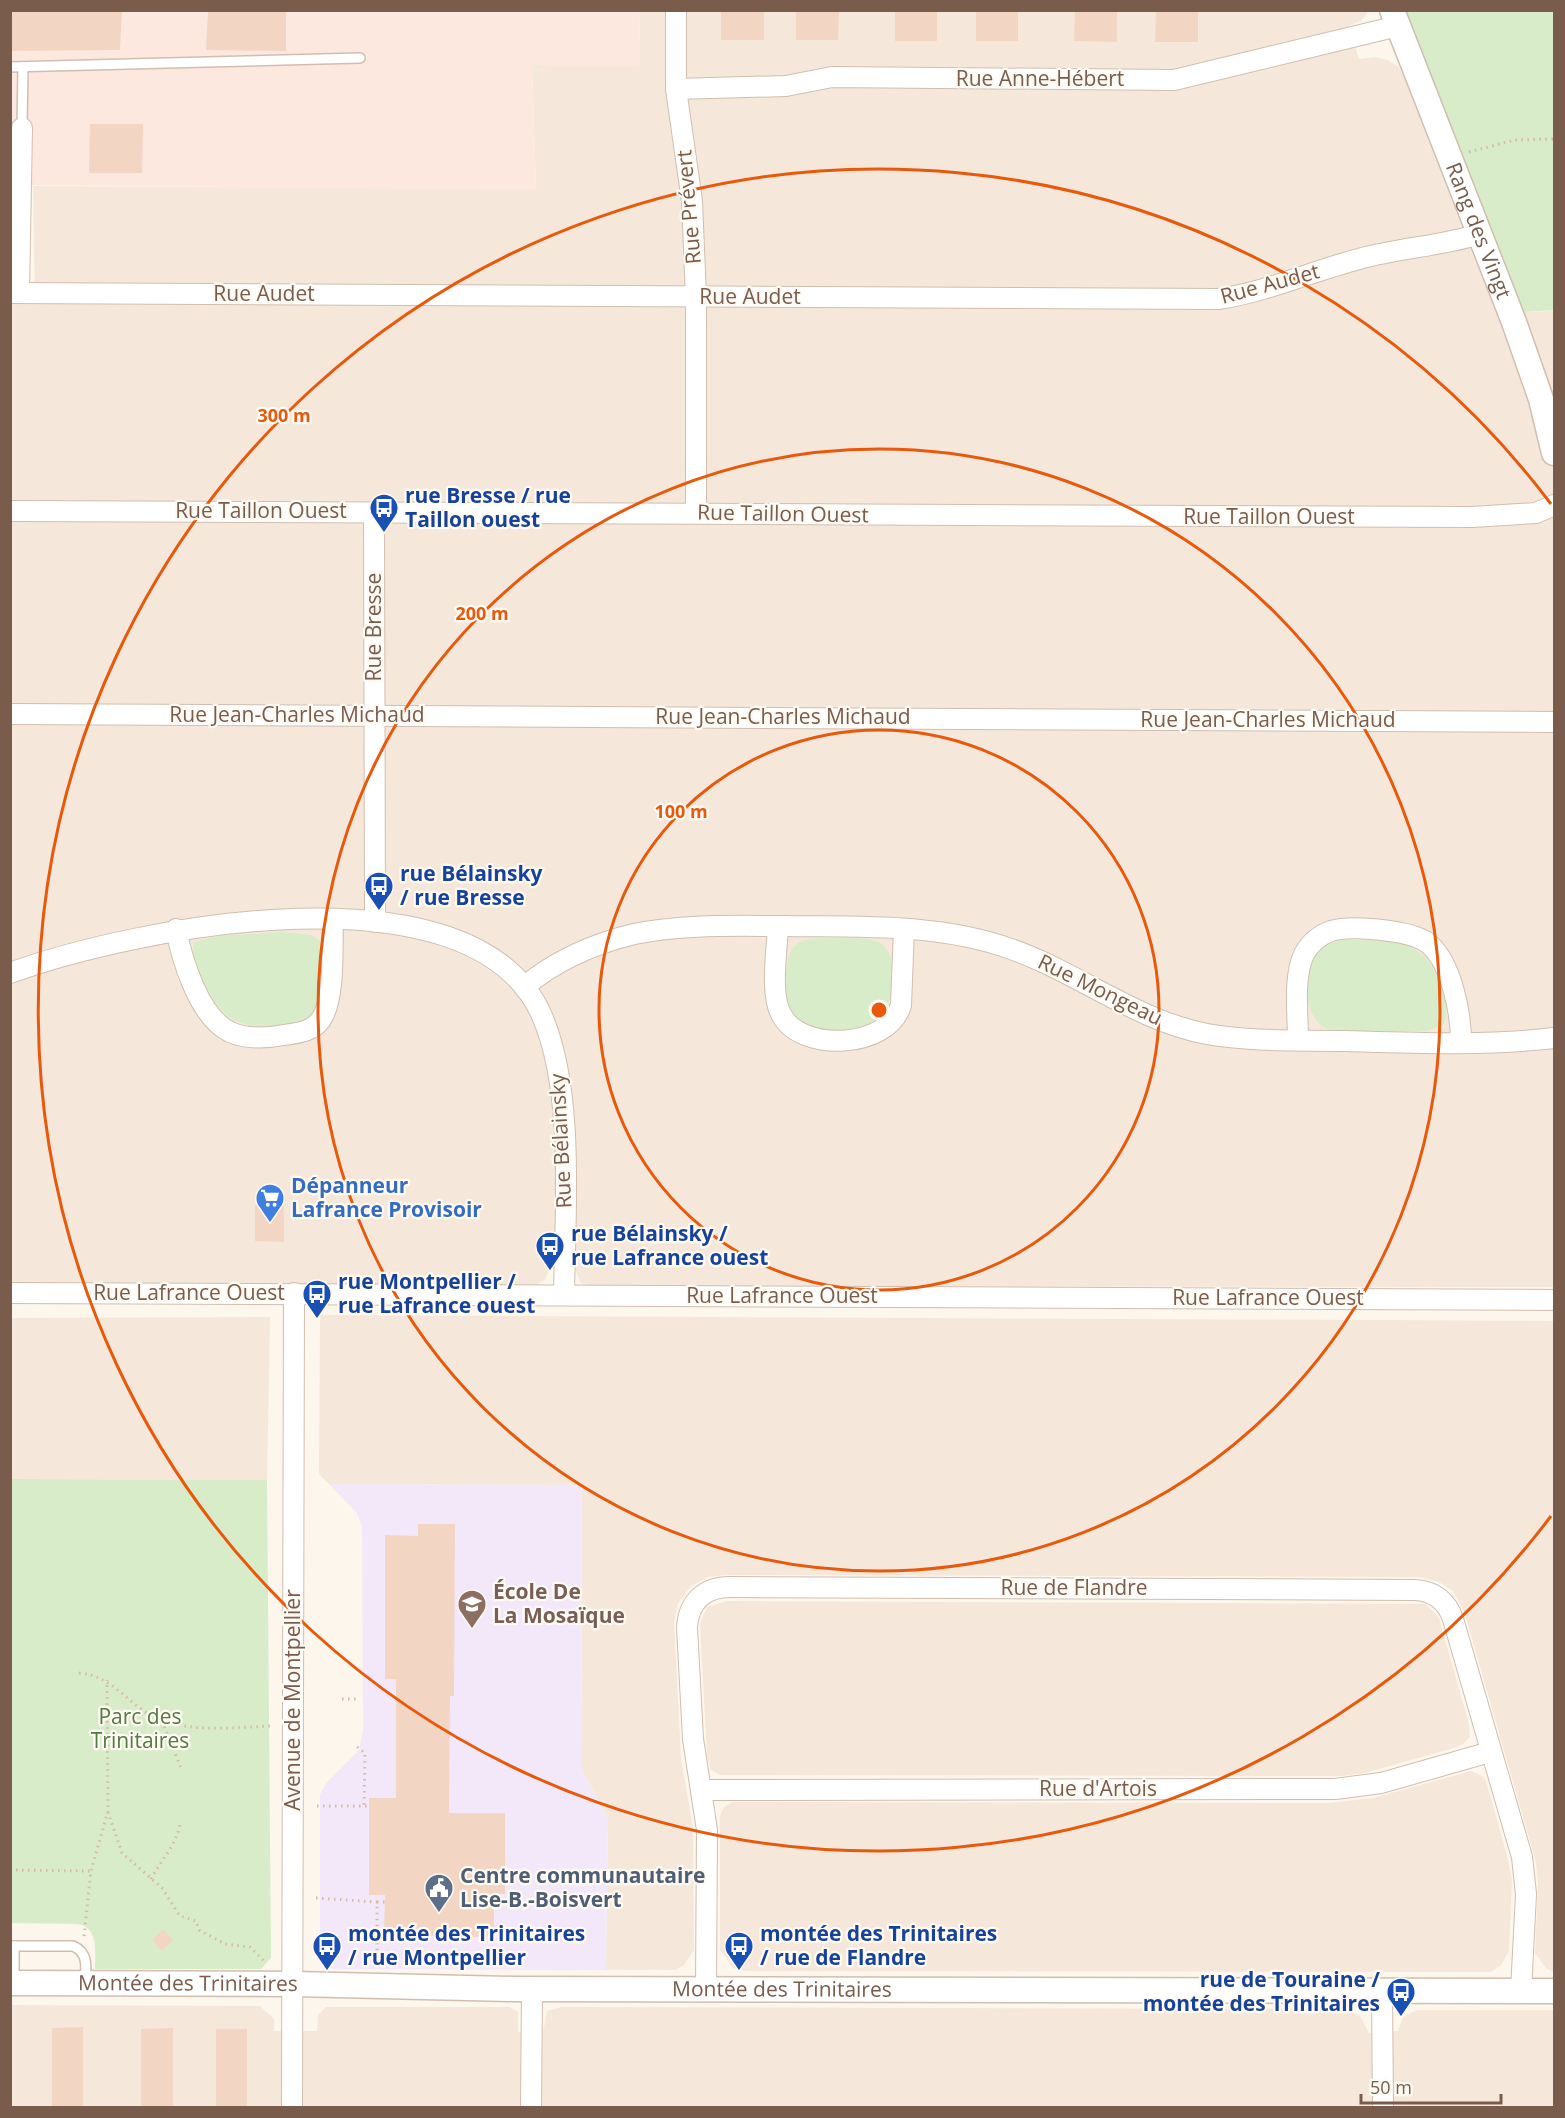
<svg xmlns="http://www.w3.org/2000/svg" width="1565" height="2118" font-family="'Open Sans',sans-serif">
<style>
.residential{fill:#f5e8da}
.commercial{fill:#fde8e0}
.education{fill:#f3e8fa}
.green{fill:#d8ecc9}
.building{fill:#f3d5c3}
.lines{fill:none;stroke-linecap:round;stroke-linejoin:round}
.service-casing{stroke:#d1beb0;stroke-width:12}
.minor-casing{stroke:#d1beb0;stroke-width:22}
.tertiary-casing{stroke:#d1beb0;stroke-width:27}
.path{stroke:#d9b8a5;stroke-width:3;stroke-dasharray:1.5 4.5;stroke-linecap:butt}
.service{stroke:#fff;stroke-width:9}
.minor{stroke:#fff;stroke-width:20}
.tertiary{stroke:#fff;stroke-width:24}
.ring{fill:none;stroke:#e8590c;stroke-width:3}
.labels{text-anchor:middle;stroke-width:4.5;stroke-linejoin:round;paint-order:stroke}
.street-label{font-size:21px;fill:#7a5c4d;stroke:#fffaf3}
.transit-label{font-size:21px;font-weight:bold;fill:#164399;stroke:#fffaf3;text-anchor:start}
.shop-label{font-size:21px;font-weight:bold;fill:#366cbe;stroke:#fffaf3;text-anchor:start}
.education-label{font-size:21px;font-weight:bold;fill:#785e54;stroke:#fffaf3;text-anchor:start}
.park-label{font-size:21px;fill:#537a41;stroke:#fffaf3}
.service-label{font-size:21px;font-weight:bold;fill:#4e5e75;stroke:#fffaf3;text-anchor:start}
.centre{fill:#e8590c;stroke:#fffaf3;stroke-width:3}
.ring-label{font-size:18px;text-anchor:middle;font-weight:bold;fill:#e8590c;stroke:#fffaf3;stroke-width:4.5;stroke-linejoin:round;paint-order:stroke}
</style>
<rect width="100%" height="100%" fill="#fdf6ec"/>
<g class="residential">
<polygon points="640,11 1369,11 1361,21 1348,26 1359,59 1375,57 1387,60 1399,67 1402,73 1496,313 1554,311 1554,1287 591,1286 581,1283 575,1269 550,1268 545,1280 535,1285 11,1283 10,303 35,303 33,186 536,189 532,65 639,66"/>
<polygon points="320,1315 1554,1321 1554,1973 1546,1968 1535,1953 1538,1884 1536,1862 1464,1611 1453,1591 1439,1582 1419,1577 725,1575 708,1577 691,1586 678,1603 674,1622 681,1758 693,1828 694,1950 684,1965 675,1970 606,1970 608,1818 581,1768 582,1485 329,1484 319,1474"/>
<polygon points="270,1317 267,1480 11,1479 11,1318"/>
<polygon points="727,1601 1426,1604 1439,1618 1469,1724 1470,1737 1462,1745 1454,1748 1365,1773 1341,1776 720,1775 711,1770 707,1756 700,1624 707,1607"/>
<polygon points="1471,1771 1482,1776 1486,1781 1507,1855 1512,1880 1509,1951 1501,1965 1491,1972 744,1971 733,1968 720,1950 720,1816 724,1807 732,1802 1330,1803 1373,1798"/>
<polygon points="11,2005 260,2006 274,2019 274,2031 317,2031 318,2015 326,2007 510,2007 518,2012 518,2032 543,2033 547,2011 562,2007 1346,2009 1360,2016 1369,2033 1398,2031 1403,2017 1417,2010 1554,2010 1554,2107 11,2108"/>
</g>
<polygon class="commercial" points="10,11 640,11 639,66 532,65 536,190 11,185"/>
<polygon class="education" points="329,1484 582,1485 581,1768 608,1818 606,1970 333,1969 320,1962 320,1795 326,1783 359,1750 363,1731 362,1527 357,1513"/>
<g class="green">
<polygon points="1404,11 1554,11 1554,310 1524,312"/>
<path d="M 281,932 L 312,935 L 320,941 C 323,956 322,1001 313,1013 C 298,1033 244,1030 226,1015 C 215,1006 207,990 201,977 C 196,967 190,952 195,942 L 218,936 Z"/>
<path d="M 819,938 C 834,939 865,936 878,942 C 903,952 894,1015 872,1026 C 867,1028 859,1028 854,1029 C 831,1033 795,1031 786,1005 C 783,995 786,982 786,973 C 787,963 788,950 797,944 C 803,939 812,939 819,938 Z"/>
<path d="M 1342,940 C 1390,941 1425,934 1441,988 C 1445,1000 1449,1013 1443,1025 L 1427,1031 L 1335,1031 C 1301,1026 1300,969 1320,949 C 1326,943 1334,942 1342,940 Z"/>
<path d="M 11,1479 L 267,1480 L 271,1958 L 261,1969 L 95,1969 C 95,1951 99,1926 76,1924 L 11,1923 Z"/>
</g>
<g class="building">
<polygon points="10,10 122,10 120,50 10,51"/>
<polygon points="208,10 286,10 286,51 206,50"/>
<rect x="721" y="10" width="43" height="30"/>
<polygon points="796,10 839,10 838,40 796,40"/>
<rect x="895" y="10" width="42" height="31"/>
<rect x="976" y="10" width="42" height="31"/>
<polygon points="1075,10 1117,10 1117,42 1074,41"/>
<polygon points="1156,10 1198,10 1198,42 1155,42"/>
<polygon points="90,124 143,124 142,173 89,173"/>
<polygon points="255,1205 284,1205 284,1242 255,1241"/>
<polygon points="418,1524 455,1524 454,1696 450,1696 449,1813 505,1813 505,1894 494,1894 494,1937 420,1936 420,1930 384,1930 385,1895 369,1895 369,1798 396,1798 396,1679 385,1679 385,1535 418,1536"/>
<polygon points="163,1929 173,1940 162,1951 152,1940"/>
<polygon points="83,2027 83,2108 52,2108 52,2028"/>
<polygon points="173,2028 173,2108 141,2108 141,2029"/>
<rect x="216" y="2029" width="31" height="79"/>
</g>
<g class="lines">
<g class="service-casing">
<g id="service">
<polyline points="10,67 360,58"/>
<polyline points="22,128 23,67"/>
<path d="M 10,1946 L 73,1946 C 89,1953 86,1967 85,1983"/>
<polyline points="14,1983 14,1946"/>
</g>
</g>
<g class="minor-casing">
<g id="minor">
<polyline points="676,10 676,89 692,201 696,297 696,513"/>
<polyline points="676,89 786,86 832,77 1174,80 1398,26"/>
<path d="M 10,293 L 1218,299 C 1267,292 1312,271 1359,259 C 1399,248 1441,246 1480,234"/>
<polyline points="19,293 22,128"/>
<polyline points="10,511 1472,517 1536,513 1554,505"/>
<polyline points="374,512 375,922"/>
<polyline points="10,714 1554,722"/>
<path d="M 778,926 C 777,950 770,994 781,1014 C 800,1053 889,1049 901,1005 L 904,929"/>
<path d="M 176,929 C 182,960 199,1017 230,1032 C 246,1039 268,1038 284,1035 C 299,1033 316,1031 323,1016 C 335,994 332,946 333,921"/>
<path d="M 10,973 C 134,928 474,859 542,1016 C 575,1092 565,1213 564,1295"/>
<path d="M 524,987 C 556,960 593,944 634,934 C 683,924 733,926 783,926 C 859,927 939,923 1011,949 C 1077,972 1137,1021 1207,1034 C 1252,1042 1300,1040 1346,1041 C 1415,1043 1486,1046 1554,1038"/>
<path d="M 1298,1040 C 1298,1014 1293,978 1304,954 C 1310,943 1320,935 1331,931 C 1352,925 1413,930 1429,944 C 1452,964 1461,1014 1461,1042"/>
<polyline points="10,1293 1554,1300"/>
<polyline points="701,1790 1335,1789 1381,1783 1490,1752"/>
<path d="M 706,1989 L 707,1830 L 693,1739 L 687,1627 C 689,1601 705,1587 730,1587 L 1415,1590 C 1434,1591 1447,1601 1453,1619 L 1522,1857 L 1526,1894 L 1521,1991"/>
<polyline points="1382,1991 1383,2108"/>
<polyline points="292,2108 294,1293"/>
<polyline points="531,2108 532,1989"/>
</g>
</g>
<g class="tertiary-casing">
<g id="tertiary">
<path id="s1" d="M 1392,10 L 1514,322 L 1541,399 L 1554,453"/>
<path id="s2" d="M 10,1983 L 294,1984 L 514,1989 L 1554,1991"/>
</g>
</g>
<g class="path">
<polyline points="1469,152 1515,140 1554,139"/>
<path d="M 79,1673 C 116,1676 128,1708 162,1720 C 195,1733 239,1727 273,1726"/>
<polyline points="342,1699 360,1699"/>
<polyline points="162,1721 181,1768"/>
<polyline points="357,1747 365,1753 364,1806"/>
<polyline points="317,1806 369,1806"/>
<polyline points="108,1812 122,1853 162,1888 180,1916 196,1921 199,1930 225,1944 250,1947 266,1963"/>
<polyline points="10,1870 91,1871"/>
<path d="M 151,1879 C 162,1859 175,1846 180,1825"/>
<polyline points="316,1898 377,1902 377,1965"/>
<polyline points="377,1902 385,1902"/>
<polyline points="84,1936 91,1871 108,1811 107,1680"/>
</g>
<use href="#service" class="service"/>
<use href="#minor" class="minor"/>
<use href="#tertiary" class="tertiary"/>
</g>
<g class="ring">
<circle cx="879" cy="1010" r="280"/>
<circle cx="879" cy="1010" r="561"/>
<path d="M1551 1516A841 841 0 1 1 1551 504"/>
</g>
<defs>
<g id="bus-pin" transform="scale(1.5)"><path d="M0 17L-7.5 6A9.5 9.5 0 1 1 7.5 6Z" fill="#1a4fb4" stroke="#fffaf3"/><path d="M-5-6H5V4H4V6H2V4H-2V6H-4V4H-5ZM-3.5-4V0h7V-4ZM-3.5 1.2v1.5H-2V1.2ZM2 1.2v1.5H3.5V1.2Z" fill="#fff"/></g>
<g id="supermarket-pin" transform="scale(1.5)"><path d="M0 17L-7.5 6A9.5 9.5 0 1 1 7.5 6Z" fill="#3f7fe0" stroke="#fffaf3"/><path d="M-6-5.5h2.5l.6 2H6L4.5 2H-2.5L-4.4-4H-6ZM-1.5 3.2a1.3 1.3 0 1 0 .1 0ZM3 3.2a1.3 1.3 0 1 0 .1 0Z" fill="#fff"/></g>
<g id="school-pin" transform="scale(1.5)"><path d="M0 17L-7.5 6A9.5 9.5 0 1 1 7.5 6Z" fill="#8d6e63" stroke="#fffaf3"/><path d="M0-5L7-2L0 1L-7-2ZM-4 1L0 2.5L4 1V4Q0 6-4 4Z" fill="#fff"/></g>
<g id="civic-pin" transform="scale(1.5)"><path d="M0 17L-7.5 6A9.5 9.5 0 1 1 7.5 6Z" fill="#5c6f8a" stroke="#fffaf3"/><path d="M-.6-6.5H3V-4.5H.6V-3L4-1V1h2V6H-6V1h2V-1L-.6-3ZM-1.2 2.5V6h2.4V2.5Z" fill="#fff"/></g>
</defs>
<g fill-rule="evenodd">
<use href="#bus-pin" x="384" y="508"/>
<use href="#bus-pin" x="379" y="886"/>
<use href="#supermarket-pin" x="270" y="1198"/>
<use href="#bus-pin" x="550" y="1246"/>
<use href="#bus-pin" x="317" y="1294"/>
<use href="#school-pin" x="472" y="1604"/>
<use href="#civic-pin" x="439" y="1888"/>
<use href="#bus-pin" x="327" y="1946"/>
<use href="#bus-pin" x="739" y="1946"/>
<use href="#bus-pin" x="1401" y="1992"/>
</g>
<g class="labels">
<g class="street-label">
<text x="1040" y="86">Rue Anne-Hébert</text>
<text transform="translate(689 207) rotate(-95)" y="7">Rue Prévert</text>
<text dy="7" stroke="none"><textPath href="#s1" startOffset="237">Rang des Vingt</textPath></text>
<text transform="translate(1270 284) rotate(-15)" y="7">Rue Audet</text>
<text x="264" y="301">Rue Audet</text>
<text x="750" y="304">Rue Audet</text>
<text x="261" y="518">Rue Taillon Ouest</text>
<text transform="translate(783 514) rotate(1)" y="7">Rue Taillon Ouest</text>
<text x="1269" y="524">Rue Taillon Ouest</text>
<text transform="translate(374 627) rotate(-90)" y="7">Rue Bresse</text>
<text x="297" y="722">Rue Jean-Charles Michaud</text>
<text x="783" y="724">Rue Jean-Charles Michaud</text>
<text x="1268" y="727">Rue Jean-Charles Michaud</text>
<text transform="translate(1100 990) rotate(26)" y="7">Rue Mongeau</text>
<text transform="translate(561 1141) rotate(-93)" y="7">Rue Bélainsky</text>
<text x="189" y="1300">Rue Lafrance Ouest</text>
<text x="782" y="1303">Rue Lafrance Ouest</text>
<text x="1268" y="1305">Rue Lafrance Ouest</text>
<text x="1074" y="1595">Rue de Flandre</text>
<text transform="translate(293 1700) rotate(-90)" y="7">Avenue de Montpellier</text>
<text x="1098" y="1796">Rue d'Artois</text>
<text dy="7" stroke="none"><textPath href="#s2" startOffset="178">Montée des Trinitaires</textPath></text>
<text dy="7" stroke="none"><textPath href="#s2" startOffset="772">Montée des Trinitaires</textPath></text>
</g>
<g class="transit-label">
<text x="405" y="503">rue Bresse / rue<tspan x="405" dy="24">Taillon ouest</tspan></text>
<text x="400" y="881">rue Bélainsky<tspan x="400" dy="24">/ rue Bresse</tspan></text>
<text x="571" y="1241">rue Bélainsky /<tspan x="571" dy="24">rue Lafrance ouest</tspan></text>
<text x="338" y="1289">rue Montpellier /<tspan x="338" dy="24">rue Lafrance ouest</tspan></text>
<text x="348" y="1941">montée des Trinitaires<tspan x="348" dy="24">/ rue Montpellier</tspan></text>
<text x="760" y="1941">montée des Trinitaires<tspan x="760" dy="24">/ rue de Flandre</tspan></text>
<text x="1380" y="1987" text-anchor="end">rue de Touraine /<tspan x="1380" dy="24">montée des Trinitaires</tspan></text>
</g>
<g class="shop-label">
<text x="291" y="1193">Dépanneur<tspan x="291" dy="24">Lafrance Provisoir</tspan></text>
</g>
<g class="education-label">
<text x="493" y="1599">École De<tspan x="493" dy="24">La Mosaïque</tspan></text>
</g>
<g class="park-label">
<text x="140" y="1724">Parc des<tspan x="140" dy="24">Trinitaires</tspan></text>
</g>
<g class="service-label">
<text x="460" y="1883">Centre communautaire<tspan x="460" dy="24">Lise-B.-Boisvert</tspan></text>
</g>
</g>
<circle cx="879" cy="1010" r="9" class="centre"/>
<g class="ring-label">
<text x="284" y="422">300 m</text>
<text x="482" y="620">200 m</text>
<text x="681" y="818">100 m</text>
</g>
<rect width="1565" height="2118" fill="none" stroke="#7a5c4d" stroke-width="24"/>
<path d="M1361 2094v9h140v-9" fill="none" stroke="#7a5c4d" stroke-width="3"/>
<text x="1370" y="2094" font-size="18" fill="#7a5c4d" stroke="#fffaf3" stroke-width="4.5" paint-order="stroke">50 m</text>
</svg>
